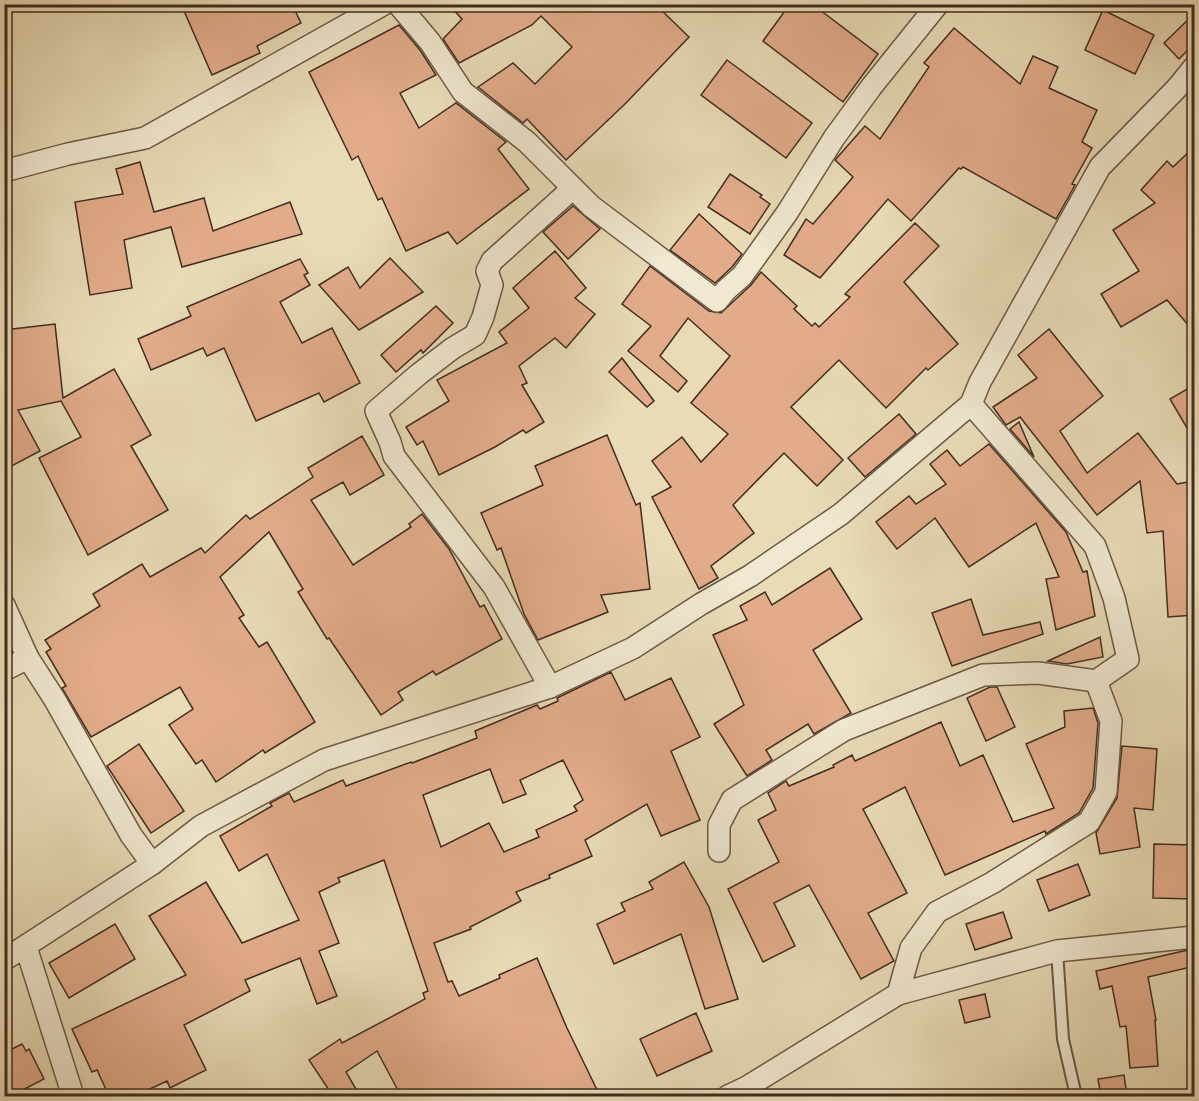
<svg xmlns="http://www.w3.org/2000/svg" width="1199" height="1101" font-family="'Libre Caslon Text',serif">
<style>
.building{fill:#e2ac8a;stroke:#412c20;stroke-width:1.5;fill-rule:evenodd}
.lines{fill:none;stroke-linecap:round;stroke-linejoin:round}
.lane-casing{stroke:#6b5846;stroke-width:14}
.street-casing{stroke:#6b5846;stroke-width:24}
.lane{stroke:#f0e8d0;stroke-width:10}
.street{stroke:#f0e8d0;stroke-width:21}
</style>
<rect width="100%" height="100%" fill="#e8dbb6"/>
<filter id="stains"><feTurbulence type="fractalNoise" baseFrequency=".00333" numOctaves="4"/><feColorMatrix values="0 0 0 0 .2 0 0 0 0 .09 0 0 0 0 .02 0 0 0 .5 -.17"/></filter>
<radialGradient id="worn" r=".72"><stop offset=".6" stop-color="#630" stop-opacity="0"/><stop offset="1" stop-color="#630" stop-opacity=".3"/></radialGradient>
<g class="building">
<polygon points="181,4 292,4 301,23 257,46 260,53 212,75"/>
<polygon points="448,4 655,4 689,37 626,103 566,160 527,119 523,123 478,87 513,63 535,84 572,47 541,16 532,25 459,63 443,39 462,19"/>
<polygon points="790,4 812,4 878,54 843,102 763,41"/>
<polygon points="1103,10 1154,35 1135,74 1085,50"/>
<polygon points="1194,14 1194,44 1179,59 1164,43"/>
<polygon points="399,25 420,50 436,75 400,93 419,128 456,103 506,142 498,149 529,189 457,244 448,232 406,251 382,198 378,200 358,156 352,160 309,72"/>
<polygon points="954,28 1020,84 1033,56 1058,67 1049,88 1097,110 1082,142 1092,148 1072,184 1075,185 1069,196 1056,219 963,167 961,169 959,168 911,221 888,199 820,278 784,255 806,219 813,224 853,177 835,160 865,126 880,139 929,67 924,63"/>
<polygon points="727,60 812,123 786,158 701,95"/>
<polygon points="1194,147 1194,332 1167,300 1121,327 1101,294 1139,271 1113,230 1155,203 1141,190 1167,161 1173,167"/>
<polygon points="140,162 154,212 204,198 213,231 290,202 302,234 182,267 171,227 124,240 132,288 90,295 75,202 123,194 116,169"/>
<polygon points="730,174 762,195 760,197 770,204 750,234 708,207"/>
<polygon points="573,206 600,229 568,259 543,232"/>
<polygon points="699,214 742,254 732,267 715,283 670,250"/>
<polygon points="915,223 939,246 904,282 958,344 928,370 926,368 886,408 839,360 791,407 843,460 817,486 784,453 733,505 754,533 711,566 718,578 699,589 652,497 671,487 652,461 682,437 701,462 728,434 691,403 730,356 688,318 660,356 687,381 678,392 628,351 651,326 622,304 650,266 709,311 721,313 751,285 761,272 797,306 794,309 812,326 815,323 819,327 850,297 845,294"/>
<polygon points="555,251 586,288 575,298 595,314 566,348 555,338 519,366 527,383 522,385 544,422 526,433 523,430 495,447 439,475 423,441 417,445 406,427 449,401 437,380 507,343 499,332 529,308 513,288"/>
<polygon points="390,258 423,292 359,330 319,285 348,267 360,288"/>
<polygon points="300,259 308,273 304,275 310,285 280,302 302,343 332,328 360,383 324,402 319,393 256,421 224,348 207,356 203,348 151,370 138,339 191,316 187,307"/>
<polygon points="436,306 453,323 423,353 421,350 396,372 381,355"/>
<polygon points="55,324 63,398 114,369 151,435 131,446 168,510 88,555 39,458 81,437 61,401 18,410 40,451 4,470 4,330"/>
<polygon points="1049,329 1103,396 1060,431 1087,473 1138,433 1177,484 1194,481 1194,615 1168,617 1163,531 1147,533 1140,481 1097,515 1020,417 1006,425 993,407 1037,378 1018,355"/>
<polygon points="622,358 654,401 647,407 609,372"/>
<polygon points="1194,385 1194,440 1170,399"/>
<polygon points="899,414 916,434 865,477 848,458"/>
<polygon points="1019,422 1034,457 1010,429"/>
<polygon points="607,435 636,505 640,503 650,589 601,595 608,612 538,640 524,614 501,548 497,550 481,513 543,485 535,466"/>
<polygon points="362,436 384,475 350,495 343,482 311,500 353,565 411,527 409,524 422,514 449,549 480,607 484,605 502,639 436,675 433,671 398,692 403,700 381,715 329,638 327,639 298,592 303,589 269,532 220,577 244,615 239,618 259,647 267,642 315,722 265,753 263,750 216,782 202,760 196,764 169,725 193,709 180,687 91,737 62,688 66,686 46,652 51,649 45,640 100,606 93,594 142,564 150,577 201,548 205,553 246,515 250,519 313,477 308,468"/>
<polygon points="989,444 1066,532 1083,572 1087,571 1095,616 1056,630 1046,579 1059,577 1036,523 969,567 935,518 897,549 876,522 909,496 916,504 946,484 930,464 947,450 960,466"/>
<polygon points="830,568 862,619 813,650 851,713 814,734 808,724 766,750 772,760 747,776 714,724 744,705 713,635 747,620 740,606 765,592 772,605"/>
<polygon points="971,599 983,635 1040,622 1043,634 952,666 932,613"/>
<polygon points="1100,637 1103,657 1067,664 1048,661"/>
<path d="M 611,672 L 625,700 L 671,678 L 700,737 L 671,751 L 700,820 L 661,836 L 647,804 L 585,840 L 592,856 L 549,875 L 550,878 L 516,892 L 521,901 L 470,927 L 471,929 L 434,943 L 448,982 L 452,981 L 459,996 L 500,978 L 499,975 L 537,958 L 567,1028 L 600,1096 L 401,1096 L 377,1051 L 346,1072 L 360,1096 L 333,1096 L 309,1060 L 340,1039 L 342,1043 L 425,999 L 423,993 L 428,991 L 384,860 L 338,878 L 340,882 L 319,892 L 339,943 L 319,951 L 337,996 L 317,1004 L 300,958 L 245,980 L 250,991 L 184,1025 L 206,1070 L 170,1088 L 167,1081 L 135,1096 L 109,1096 L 97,1070 L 92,1072 L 72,1029 L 186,975 L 149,916 L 206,882 L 242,943 L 299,920 L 267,854 L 239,871 L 220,836 L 272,806 L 270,803 L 289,793 L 294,802 L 343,780 L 346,786 L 411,762 L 412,763 L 477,738 L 475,731 L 537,705 L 540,709 L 558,701 L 557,698 ZM 563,760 L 583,800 L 574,806 L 577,811 L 536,830 L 539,837 L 504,852 L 489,823 L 441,847 L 423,795 L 490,769 L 503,803 L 526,794 L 520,780 Z"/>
<polygon points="990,687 997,687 1015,727 986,741 967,698"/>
<polygon points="1093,708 1098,723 1093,788 1079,813 1046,834 1045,831 945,875 905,787 863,809 907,893 868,913 894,961 861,979 809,885 774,903 795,946 763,962 728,889 779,862 758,820 776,810 768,793 786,781 789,786 834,767 833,765 852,755 855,761 941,722 960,766 983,755 1013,822 1054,808 1026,744 1065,727 1064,711"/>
<polygon points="139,744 184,811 151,833 107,766"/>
<polygon points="1122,746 1157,749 1153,810 1134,808 1140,847 1100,854 1096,833 1117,798"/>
<polygon points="1154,844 1194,845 1194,899 1153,898"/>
<polygon points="684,862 709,907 738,999 705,1009 681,934 614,964 597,924 625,911 621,903 653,889 649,882"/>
<polygon points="1078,864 1090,895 1049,911 1037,880"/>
<polygon points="1003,912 1012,938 975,950 966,924"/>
<polygon points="115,924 135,959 69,998 49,963"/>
<polygon points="1188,950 1191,967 1148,977 1156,1020 1155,1020 1158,1066 1130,1068 1126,1026 1120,1027 1112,986 1100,989 1096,971"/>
<polygon points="985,994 990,1017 965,1023 959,1000"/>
<polygon points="696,1013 712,1051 657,1076 640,1039"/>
<polygon points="22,1044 26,1051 29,1049 44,1079 11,1096 4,1096 4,1053"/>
<polygon points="1124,1075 1127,1096 1101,1096 1098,1079"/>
</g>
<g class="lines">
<g class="lane-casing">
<polyline id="lane" points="1057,951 1063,1039 1076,1096"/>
</g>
<g class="street-casing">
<g id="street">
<polyline points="398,4 430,42 463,92 527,142 591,206 717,301 726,290 742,276 787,213 834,138 872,86 938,4"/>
<polyline points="4,171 68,154 145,138 384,4"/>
<polyline points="4,605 28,658 55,700 131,835 152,864"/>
<polyline points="4,670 28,658"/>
<polyline points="550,687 494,587 394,456 390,442 376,411 419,374 453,348 475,335 483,317 492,285 487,271 492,261 573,188"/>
<polyline points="719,851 719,825 732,800 844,730 983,675 1038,673 1096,681 1128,659 1114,598 1095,546 971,404"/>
<polyline points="26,947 73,1096"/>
<polyline points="4,960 152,864 201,826 324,760 550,687 633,648 701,604 750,576 841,514 971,404 980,382 1100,167 1177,88 1194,67"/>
<polyline points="898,994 911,948 937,912 992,883 1089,822 1106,792 1111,721 1096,681"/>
<polyline points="728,1096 747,1087 898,994 1057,951 1194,937"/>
</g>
</g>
<use href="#lane" class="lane"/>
<use href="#street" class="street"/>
</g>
<rect width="1199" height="1101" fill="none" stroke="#e8dbb6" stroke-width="24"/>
<rect x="6" y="6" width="1187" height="1089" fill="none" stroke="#412c20" stroke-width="3"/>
<rect x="12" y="12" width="1175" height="1077" fill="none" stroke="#412c20" stroke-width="1.5"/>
<rect width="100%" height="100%" filter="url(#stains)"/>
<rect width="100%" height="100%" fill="url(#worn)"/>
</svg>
